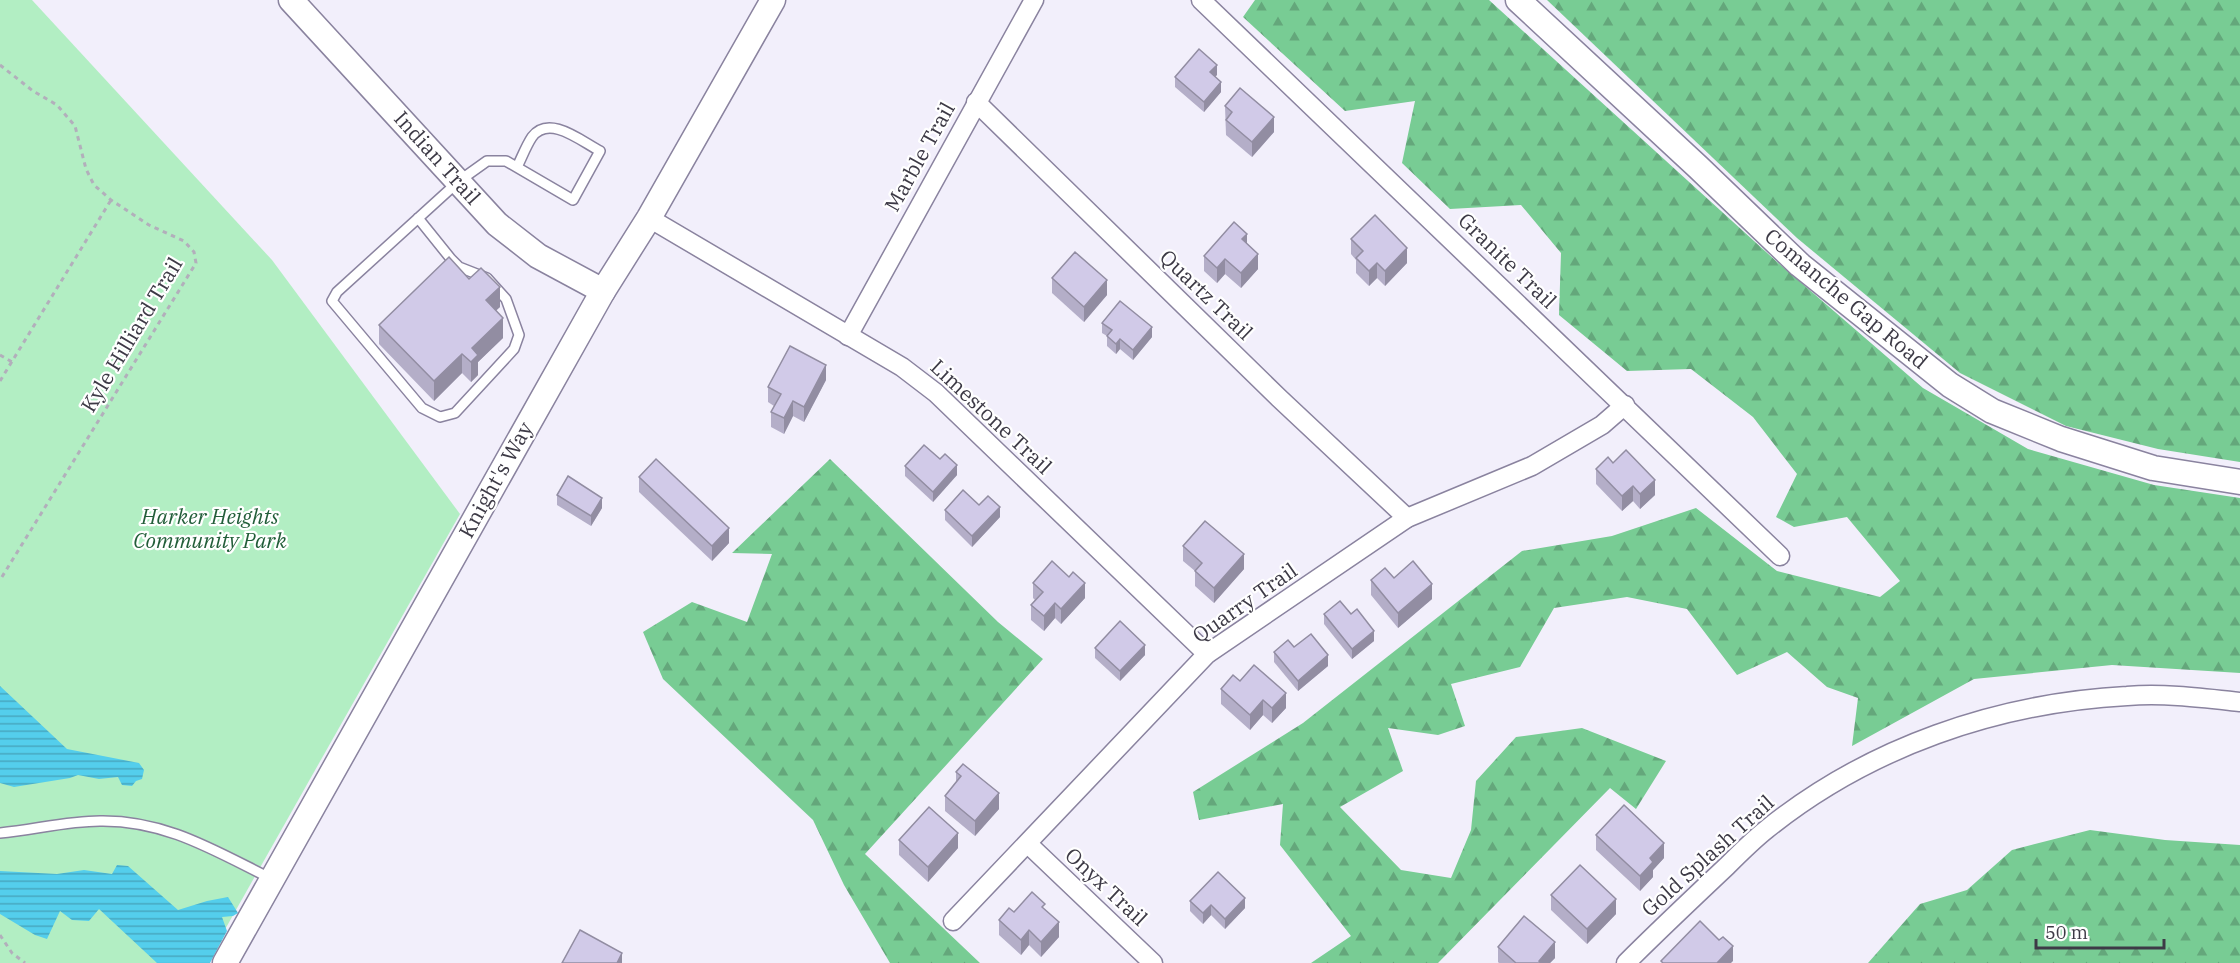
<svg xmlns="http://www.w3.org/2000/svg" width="2240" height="963" font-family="'IBM Plex Serif',serif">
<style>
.forest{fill:url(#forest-firs)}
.park{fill:#b2eec3}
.water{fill:url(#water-rules)}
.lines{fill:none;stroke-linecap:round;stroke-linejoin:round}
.lane-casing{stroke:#8a839f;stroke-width:12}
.street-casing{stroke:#8a839f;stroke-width:21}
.secondary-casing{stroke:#8a839f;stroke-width:27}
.path{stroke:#b2afbb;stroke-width:3;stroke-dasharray:4.5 4.5;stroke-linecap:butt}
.lane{stroke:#fff;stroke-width:9}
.street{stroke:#fff;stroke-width:18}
.secondary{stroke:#fff;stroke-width:24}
.wall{fill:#b4aec8}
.shaded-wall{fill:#928da2}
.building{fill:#d1cae8;stroke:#928da2;stroke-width:1.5}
.labels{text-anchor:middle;stroke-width:4.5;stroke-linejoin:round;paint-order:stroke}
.street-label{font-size:21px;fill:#3d3a46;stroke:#fff}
.park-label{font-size:21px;font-style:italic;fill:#225e39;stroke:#fff}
</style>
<defs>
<pattern id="forest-firs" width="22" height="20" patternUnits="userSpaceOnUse" patternTransform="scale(1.5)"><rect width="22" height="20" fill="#78cc94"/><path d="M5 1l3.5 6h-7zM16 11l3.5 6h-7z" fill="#64a77b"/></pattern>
<pattern id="water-rules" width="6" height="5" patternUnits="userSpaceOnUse" patternTransform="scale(1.5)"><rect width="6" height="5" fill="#54ceec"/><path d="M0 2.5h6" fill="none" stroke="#47a8c1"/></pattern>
</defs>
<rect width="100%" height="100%" fill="#f2effb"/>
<g class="forest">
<polygon points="1255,0 1489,0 1776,261 1923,388 2028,449 2154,485 2240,498 2240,673 2112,665 1974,679 1852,746 1858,698 1827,687 1787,652 1737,675 1687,609 1627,597 1554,608 1520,667 1451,684 1465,726 1438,735 1388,728 1403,771 1340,807 1401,870 1451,878 1471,830 1476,781 1516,737 1582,728 1666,761 1636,809 1610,788 1438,963 1311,963 1351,936 1280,845 1283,804 1199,820 1193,792 1303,723 1522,551 1612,536 1696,508 1777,571 1880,597 1900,581 1847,517 1794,527 1776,517 1797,474 1753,417 1691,369 1627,371 1559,315 1561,253 1521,205 1450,209 1402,163 1415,101 1345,111 1243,17"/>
<polygon points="1547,0 2240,0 2240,462 2158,449 2066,426 1960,373 1797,238"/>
<polygon points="830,459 998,622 1043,659 865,854 980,963 890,963 844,885 813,820 663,679 643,632 692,602 747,622 772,554 732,553"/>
<polygon points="2090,830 2165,840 2240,845 2240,963 1868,963 1920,904 1967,890 2012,850"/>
</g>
<polygon class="park" points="0,0 32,0 272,260 460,514 206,963 0,963"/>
<g class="water">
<polygon points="0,686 67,749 139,763 144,770 142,779 136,781 132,786 122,785 118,777 99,779 78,775 70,778 14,787 0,783"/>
<polygon points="117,865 128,866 178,910 207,901 228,897 238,913 233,916 222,917 227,931 210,963 157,963 99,909 89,921 72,920 60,911 47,939 35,935 0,914 0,871 57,874 84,870 112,874"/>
</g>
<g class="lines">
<g class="lane-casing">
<g id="lane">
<path d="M 418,218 L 451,259 L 459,267 L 487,278 L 506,299 L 519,335 L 514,349 L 455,413 L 440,417 L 422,408 L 332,301 L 337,292 L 459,181 L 487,161 L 506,161 L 573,200 L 600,151 C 581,141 549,114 532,137 C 526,146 522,157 517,167"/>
<path d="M 0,833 C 33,830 67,821 100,821 C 166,820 215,851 272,879"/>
</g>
</g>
<g class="street-casing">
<g id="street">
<polyline points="1201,0 1780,556"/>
<polyline points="976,102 1279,398 1407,518"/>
<polyline points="649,218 902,367 936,393 1207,654"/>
<polyline points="848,336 1034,0"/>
<polyline points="1028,844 1153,963"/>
<polyline points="953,921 1207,654 1407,518 1532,466 1602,425 1625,405"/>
<path d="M 1626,963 C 1659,930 1693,898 1727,866 C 1740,853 1753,840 1767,829 C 1869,747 1997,703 2127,696 C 2165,693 2203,698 2240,702"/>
</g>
</g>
<g class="secondary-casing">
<g id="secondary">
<polyline points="291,0 497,224 538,256 603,291"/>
<polyline points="1518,0 1698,167 1800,265 1950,385 1992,411 2061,439 2153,468 2240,482"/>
<polyline points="225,963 603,291 649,218 773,0"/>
</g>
</g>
<g class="path">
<polyline points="0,65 33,91 57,105 75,126 86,169 94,185 111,200 149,225 184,241 194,252 196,263 0,580"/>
<polyline points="0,355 12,362"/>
<polyline points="0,381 111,200"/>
<polyline points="0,935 12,953 25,963"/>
</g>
<use href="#lane" class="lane"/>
<use href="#street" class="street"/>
<use href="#secondary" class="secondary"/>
</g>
<g class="wall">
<polygon points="1217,75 1215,76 1221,92 1204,112 1175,87 1175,77"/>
<polygon points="1225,106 1274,132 1252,157 1226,135"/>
<polygon points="1351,239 1407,263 1385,286 1377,278 1369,286 1356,273 1356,260 1351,254"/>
<polygon points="1247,244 1258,269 1241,288 1225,274 1217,283 1204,271 1204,256"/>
<polygon points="1052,278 1107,295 1084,322 1052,293"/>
<polygon points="469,279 500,307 496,310 503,338 478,362 478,375 471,382 462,373 434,401 379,344 379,325"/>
<polygon points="1102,323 1152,337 1133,360 1120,349 1116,354 1107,346 1107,336 1102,333"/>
<polygon points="826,380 804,422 793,416 784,434 771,427 771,412 774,406 768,402 768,387"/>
<polygon points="940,459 957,475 933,502 905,476 905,466"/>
<polygon points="1613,463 1655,495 1640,509 1633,501 1622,511 1596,484 1596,469"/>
<polygon points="639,477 729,543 712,561 639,492"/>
<polygon points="557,495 602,508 591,526 557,505"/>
<polygon points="979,505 1000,517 972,547 945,520 945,510"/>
<polygon points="1183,546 1244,569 1214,603 1195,586 1195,571 1183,561"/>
<polygon points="1394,578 1432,599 1398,628 1371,595 1371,580"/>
<polygon points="1033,583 1085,598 1061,624 1055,618 1044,631 1031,620 1031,605 1035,600 1033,598"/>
<polygon points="1324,614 1351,614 1374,641 1352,659 1324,624"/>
<polygon points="1294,647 1328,666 1298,691 1274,662 1274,652"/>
<polygon points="1095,648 1145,655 1120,681 1095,658"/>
<polygon points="1240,681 1286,708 1272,723 1263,715 1250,730 1221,704 1221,689"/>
<polygon points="956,772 999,809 975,836 945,811 945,796 956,782"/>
<polygon points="1596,835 1664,858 1653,870 1653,877 1640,891 1596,850"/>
<polygon points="899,840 958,848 928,882 899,855"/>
<polygon points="1551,895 1616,914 1587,944 1551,910"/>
<polygon points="1190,901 1245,908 1225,929 1211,915 1203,924 1190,911"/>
<polygon points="1045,909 1059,937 1041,957 1029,945 1021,955 999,935 999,920 1014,912"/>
<polygon points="1498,947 1555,958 1550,963 1499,963 1498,962"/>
</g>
<g class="shaded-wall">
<polygon points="1217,65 1217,75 1210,82 1210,72"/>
<polygon points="1221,82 1221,92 1204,112 1204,102"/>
<polygon points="1274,117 1274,132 1252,157 1252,142"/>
<polygon points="1247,234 1247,249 1242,239"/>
<polygon points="1407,248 1407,263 1385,286 1385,271"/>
<polygon points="1258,254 1258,269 1241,288 1241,273"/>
<polygon points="1225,259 1225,274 1217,283 1217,268"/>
<polygon points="1377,263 1377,278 1369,286 1369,271"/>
<polygon points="1107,280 1107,295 1084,322 1084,307"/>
<polygon points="500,287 500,307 486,320 486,300"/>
<polygon points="503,318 503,338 478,362 478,375 471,382 471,362 472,348"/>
<polygon points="1152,327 1152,337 1133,360 1133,350"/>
<polygon points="1120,339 1120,349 1116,354 1116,344"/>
<polygon points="462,354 462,373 434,401 434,381"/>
<polygon points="826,365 826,380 804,422 804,407"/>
<polygon points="793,401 793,416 784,434 784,418"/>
<polygon points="957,465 957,475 933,502 933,492"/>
<polygon points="1655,480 1655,495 1640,509 1640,494"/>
<polygon points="1633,486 1633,501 1622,511 1622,496"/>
<polygon points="602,498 602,508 591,526 591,516"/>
<polygon points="1000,507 1000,517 972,547 972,536"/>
<polygon points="729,528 729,543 712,561 712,546"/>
<polygon points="1244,554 1244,569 1214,603 1214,588"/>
<polygon points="1085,583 1085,598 1061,624 1061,609"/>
<polygon points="1432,584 1432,599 1398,628 1398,613"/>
<polygon points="1055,603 1055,618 1044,631 1044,616"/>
<polygon points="1374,631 1374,641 1352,659 1352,649"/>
<polygon points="1145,645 1145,655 1120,681 1120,671"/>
<polygon points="1328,655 1328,666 1298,691 1298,681"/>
<polygon points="1286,693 1286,708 1272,723 1272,708"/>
<polygon points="1263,700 1263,715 1250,730 1250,715"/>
<polygon points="999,793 999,809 975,836 975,821"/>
<polygon points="958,833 958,848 928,882 928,867"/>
<polygon points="1664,843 1664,858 1653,870 1653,877 1640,891 1640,876 1650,858"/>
<polygon points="1245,898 1245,908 1225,929 1225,919"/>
<polygon points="1616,899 1616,914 1587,944 1587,929"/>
<polygon points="1211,905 1211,915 1203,924 1203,913"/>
<polygon points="1059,922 1059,937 1041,957 1041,942"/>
<polygon points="1029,930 1029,945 1021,955 1021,940"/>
<polygon points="1555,942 1555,958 1550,963 1539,963 1539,961"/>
<polygon points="1733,946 1733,961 1731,963 1717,963"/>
<polygon points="622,953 622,963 617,963"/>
</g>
<g class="building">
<polygon points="1199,49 1217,65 1210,72 1221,82 1204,102 1175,77"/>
<polygon points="1240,88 1274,117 1252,142 1226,120 1232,112 1225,106"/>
<polygon points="1375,215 1407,248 1385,271 1377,263 1369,271 1356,258 1363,251 1351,239"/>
<polygon points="1234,222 1247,234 1242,239 1258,254 1241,273 1225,259 1217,268 1204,256"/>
<polygon points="1075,252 1107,280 1084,307 1052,278"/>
<polygon points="449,257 469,279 481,268 500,287 486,300 503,318 472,348 478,355 471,362 462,354 434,381 379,325"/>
<polygon points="1120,301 1152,327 1133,350 1120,339 1116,344 1107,336 1112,330 1102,323"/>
<polygon points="790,346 826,365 804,407 793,401 784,418 771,412 781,394 768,387"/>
<polygon points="924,445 940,459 945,454 957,465 933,492 905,466"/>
<polygon points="1626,450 1655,480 1640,494 1633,486 1622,496 1596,469 1608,457 1613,463"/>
<polygon points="656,459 729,528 712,546 639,477"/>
<polygon points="568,476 602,498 591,516 557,495"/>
<polygon points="963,490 979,505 988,496 1000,507 972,536 945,510"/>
<polygon points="1205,521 1244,554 1214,588 1195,571 1202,563 1183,546"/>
<polygon points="1052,561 1069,577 1073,572 1085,583 1061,609 1055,603 1044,616 1031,605 1043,592 1033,583"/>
<polygon points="1413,561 1432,584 1398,613 1371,580 1385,568 1394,578"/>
<polygon points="1340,601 1351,614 1357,609 1374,631 1352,649 1324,614"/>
<polygon points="1120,621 1145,645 1120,671 1095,648"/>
<polygon points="1311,634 1328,655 1298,681 1274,652 1288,640 1294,647"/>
<polygon points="1254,665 1286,693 1272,708 1263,700 1250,715 1221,689 1233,675 1240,681"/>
<polygon points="963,764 999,793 975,821 945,796 961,776 956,772"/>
<polygon points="1624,805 1664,843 1650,858 1653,862 1640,876 1596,835"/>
<polygon points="929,807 958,833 928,867 899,840"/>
<polygon points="1580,865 1616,899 1587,929 1551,895"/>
<polygon points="1218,872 1245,898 1225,919 1211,905 1203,913 1190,901"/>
<polygon points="1032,892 1045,904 1042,907 1059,922 1041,942 1029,930 1021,940 999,920 1009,908 1014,912"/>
<polygon points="1524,916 1555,942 1539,961 1542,963 1516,963 1498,947"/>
<polygon points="1700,921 1719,940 1723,937 1733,946 1717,963 1663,963 1661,961"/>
<polygon points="580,930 622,953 617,963 562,963"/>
</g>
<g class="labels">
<g class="street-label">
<text transform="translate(920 157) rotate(-61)" y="7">Marble Trail</text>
<text transform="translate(437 158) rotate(48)" y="7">Indian Trail</text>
<text transform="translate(1507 261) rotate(44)" y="7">Granite Trail</text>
<text transform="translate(1206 295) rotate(44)" y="7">Quartz Trail</text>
<text transform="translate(1846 299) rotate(40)" y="7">Comanche Gap Road</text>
<text transform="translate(132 335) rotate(-59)" y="7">Kyle Hilliard Trail</text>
<text transform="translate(991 417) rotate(43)" y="7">Limestone Trail</text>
<text transform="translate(496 480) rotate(-61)" y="7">Knight's Way</text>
<text transform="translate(1245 603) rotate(-35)" y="7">Quarry Trail</text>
<text transform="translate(1708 856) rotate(-42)" y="7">Gold Splash Trail</text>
<text transform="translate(1106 887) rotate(43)" y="7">Onyx Trail</text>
</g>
<g class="park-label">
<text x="210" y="524">Harker Heights<tspan x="210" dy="24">Community Park</tspan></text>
</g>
</g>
<path d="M2036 939v9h128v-9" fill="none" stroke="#3d3a46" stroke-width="3"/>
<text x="2045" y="939" font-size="18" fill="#3d3a46" stroke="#ffffff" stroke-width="4.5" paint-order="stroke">50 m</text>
</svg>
